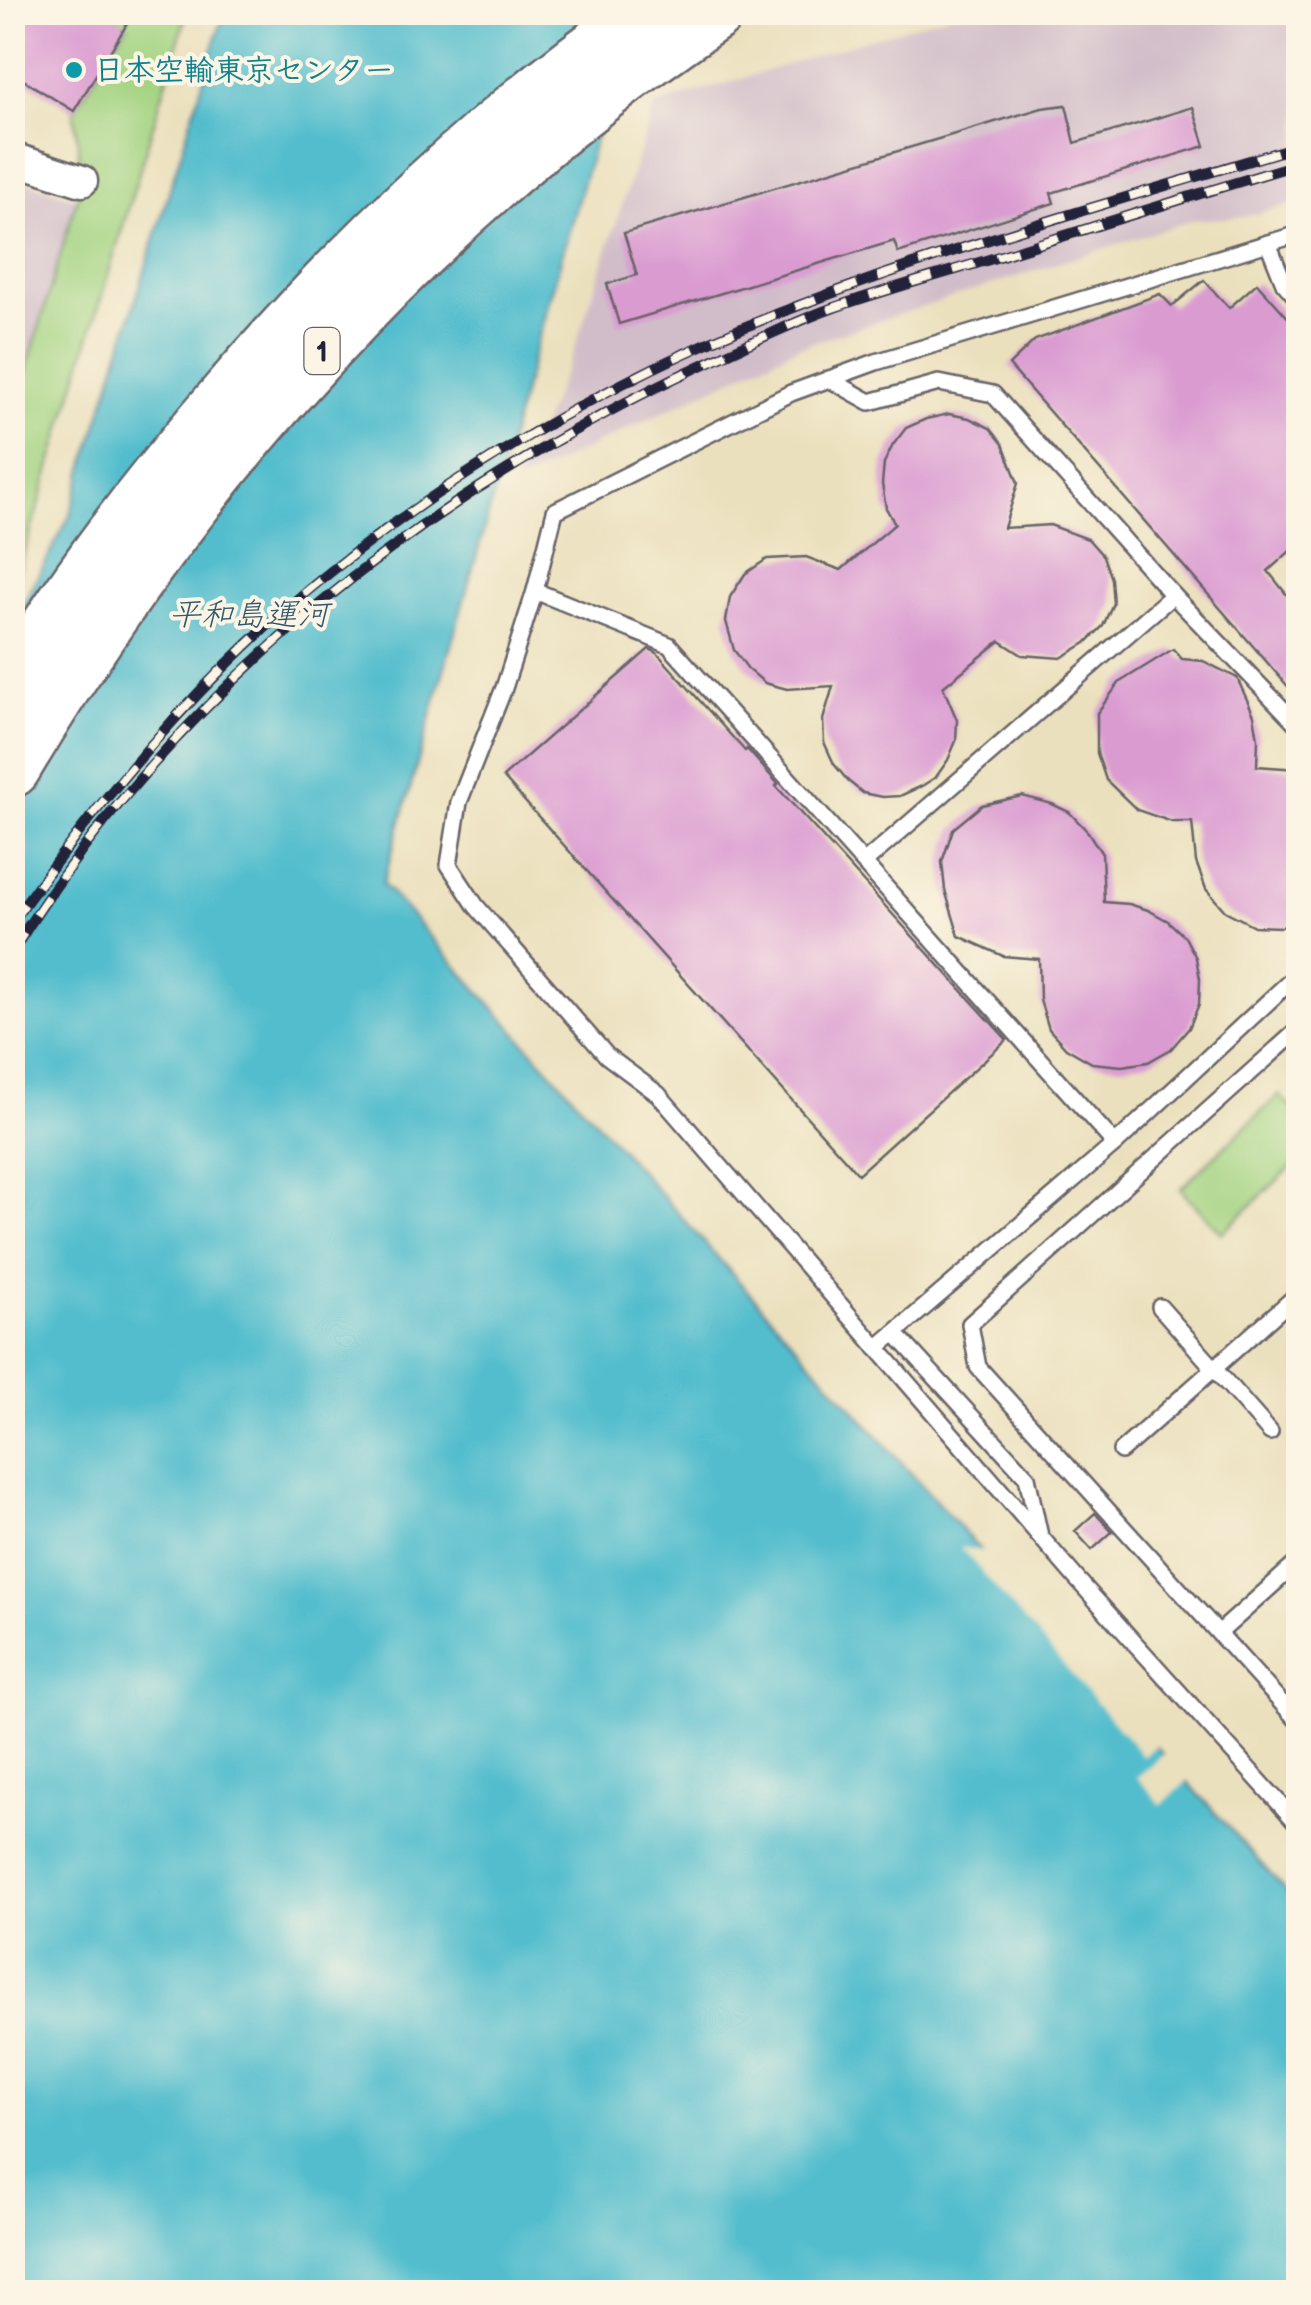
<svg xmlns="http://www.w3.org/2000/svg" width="1311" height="2305" font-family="'Balsamiq Sans','Klee One',sans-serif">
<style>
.industrial{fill:#d1bdc9}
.green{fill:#a3d381;stroke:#627a5e;stroke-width:2.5}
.water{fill:#52bdcd;stroke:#3a7084;stroke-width:2.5}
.pier{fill:#ebe0bd}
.building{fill:#da9bd1}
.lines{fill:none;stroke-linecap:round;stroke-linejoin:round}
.service-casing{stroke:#686468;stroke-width:20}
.minor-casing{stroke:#686468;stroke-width:35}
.motorway-casing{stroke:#686468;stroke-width:60}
.service{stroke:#fff;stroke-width:15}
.minor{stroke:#fff;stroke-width:30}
.motorway{stroke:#fff;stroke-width:55}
.rail-casing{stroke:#22223b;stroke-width:11}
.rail{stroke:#fcf5e5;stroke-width:8;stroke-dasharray:22;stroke-linecap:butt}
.culture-dot{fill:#0f9aa8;stroke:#fcf5e5;stroke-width:4}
.labels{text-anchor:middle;stroke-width:8;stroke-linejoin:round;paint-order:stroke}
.shield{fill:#fcf5e5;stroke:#63616e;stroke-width:2.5}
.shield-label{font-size:28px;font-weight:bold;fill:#22223b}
.culture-label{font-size:30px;font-weight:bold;fill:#0d838f;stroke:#fcf5e5;text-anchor:start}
.water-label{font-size:32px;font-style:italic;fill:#33586e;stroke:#fcf5e5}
</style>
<rect width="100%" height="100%" fill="#fcf5e5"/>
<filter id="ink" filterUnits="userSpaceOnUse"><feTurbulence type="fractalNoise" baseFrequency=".01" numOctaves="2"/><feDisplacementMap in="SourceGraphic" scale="20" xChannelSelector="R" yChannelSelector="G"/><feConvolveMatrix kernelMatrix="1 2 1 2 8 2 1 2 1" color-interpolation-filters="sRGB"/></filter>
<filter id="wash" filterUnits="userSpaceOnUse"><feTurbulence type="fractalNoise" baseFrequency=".0048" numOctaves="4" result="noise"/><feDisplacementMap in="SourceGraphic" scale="40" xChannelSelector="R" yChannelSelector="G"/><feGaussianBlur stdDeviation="2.25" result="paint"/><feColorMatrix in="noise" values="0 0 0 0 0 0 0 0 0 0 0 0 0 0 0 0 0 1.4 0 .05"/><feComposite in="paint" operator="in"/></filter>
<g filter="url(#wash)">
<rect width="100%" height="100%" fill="#ebe0bd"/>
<g class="industrial">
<polygon points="954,13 1298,13 1298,203 1243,217 1192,220 798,347 517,482 573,353 655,105"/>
<polygon points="13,177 76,199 13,417"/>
</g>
<g class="green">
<polygon points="106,13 187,13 13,591 13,417 82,181 74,111 127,25"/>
<polygon points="1279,1095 1298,1115 1298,1161 1222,1233 1180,1189"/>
</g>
<polygon class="water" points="224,13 631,13 383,884 1298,1905 1298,2292 13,2292 12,627 69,517"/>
<g class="pier">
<polygon points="960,1547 989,1552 1160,1743 1143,1756"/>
<polygon points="1167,1751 1191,1778 1161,1805 1137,1777"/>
</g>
<g id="blocks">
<g class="building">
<polygon points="12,12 106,12 127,24 74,111 12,73"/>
<polygon points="1066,105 1075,143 1193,107 1205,146 1051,193 1054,203 898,253 894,241 619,324 607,284 637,275 624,233 1042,108"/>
<polygon points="1204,280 1229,308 1257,283 1298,329 1298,544 1268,571 1298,609 1298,698 1009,365 1035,340 1160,294 1172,306"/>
<polygon points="949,414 969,418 990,428 1003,444 1018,483 1004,528 1050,525 1088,539 1103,556 1111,579 1113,603 1103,626 1086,643 1061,658 1022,655 1000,641 943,687 957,720 956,741 948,760 936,777 922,786 900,796 883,797 863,793 848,781 834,764 824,742 823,720 833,686 787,689 765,683 748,669 734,650 726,621 730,597 745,574 767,559 806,557 841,570 895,524 886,508 882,484 884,463 893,445 906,428 926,419"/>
<polygon points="649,649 656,652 745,751 747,749 778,784 776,786 1007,1040 858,1174 503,777"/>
<polygon points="1173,649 1182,659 1203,661 1237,678 1254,715 1258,739 1257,766 1298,769 1298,922 1282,927 1254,926 1225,911 1206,889 1196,862 1192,822 1172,822 1137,810 1106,780 1097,753 1097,713 1120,682"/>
<polygon points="1022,796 1052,804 1069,812 1088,832 1102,854 1104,902 1129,904 1148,910 1168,921 1185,937 1196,958 1200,979 1199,1004 1189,1028 1171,1049 1148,1062 1122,1066 1092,1063 1066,1048 1049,1029 1040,1000 1039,959 1003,956 959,936 945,890 942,862 953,829 982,805"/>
<polygon points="1095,1513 1112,1532 1092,1550 1075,1531"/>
</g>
</g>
</g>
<g filter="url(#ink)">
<use href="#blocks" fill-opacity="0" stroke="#686468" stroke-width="2.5"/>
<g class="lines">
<g class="service-casing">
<g id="service">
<polyline points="1298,234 876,362 791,393 555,511 535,591 504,688 459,802 449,865 476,906 607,1056 658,1094 1076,1578 1298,1824"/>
<polyline points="1268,243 1284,283 1298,299"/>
<polyline points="829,379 870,402 939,383 993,394 1173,595"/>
<polyline points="535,591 669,645 1115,1144"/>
<polyline points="866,861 1173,595 1295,722 1298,721"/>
<polyline points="1298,1030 970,1324 978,1367 1298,1721"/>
<polyline points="1160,1307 1270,1432"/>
<polyline points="895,1333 1027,1477 1040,1536"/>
<polyline points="877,1348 1115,1144 1298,974"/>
<polyline points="1121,1451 1298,1294"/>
<polyline points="1220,1632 1298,1562"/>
</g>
</g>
<g class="minor-casing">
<polyline id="minor" points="12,158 82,181"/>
</g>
<g class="motorway-casing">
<g id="motorway">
<path d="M 12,687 C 68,589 139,498 213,412 C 341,261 482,125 645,12"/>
<path d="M 12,769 C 190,469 426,207 716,12"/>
</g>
</g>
<use href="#service" class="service"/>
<use href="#minor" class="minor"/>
<use href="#motorway" class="motorway"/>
<g class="rail-casing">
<g id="rail">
<path d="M 12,922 C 77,831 146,745 225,666 C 364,527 565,401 747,326 C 926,253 1114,202 1298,146"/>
<path d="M 12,952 C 175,690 425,494 702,365 C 744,346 787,325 830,309 C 884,290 939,275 994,258 C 1095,226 1197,194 1298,164"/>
</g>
</g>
<use href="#rail" class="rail"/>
</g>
</g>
<circle class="culture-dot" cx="74" cy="70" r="10"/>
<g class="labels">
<rect class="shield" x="304.5" y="328" width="35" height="46" rx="8"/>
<g class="shield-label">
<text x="322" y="361">1</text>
</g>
<g class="culture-label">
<text x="94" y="80">日本空輸東京センター</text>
</g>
<g class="water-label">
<text x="249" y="625">平和島運河</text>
</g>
</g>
<rect width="1311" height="2305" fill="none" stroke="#fcf5e5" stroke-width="50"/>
</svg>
